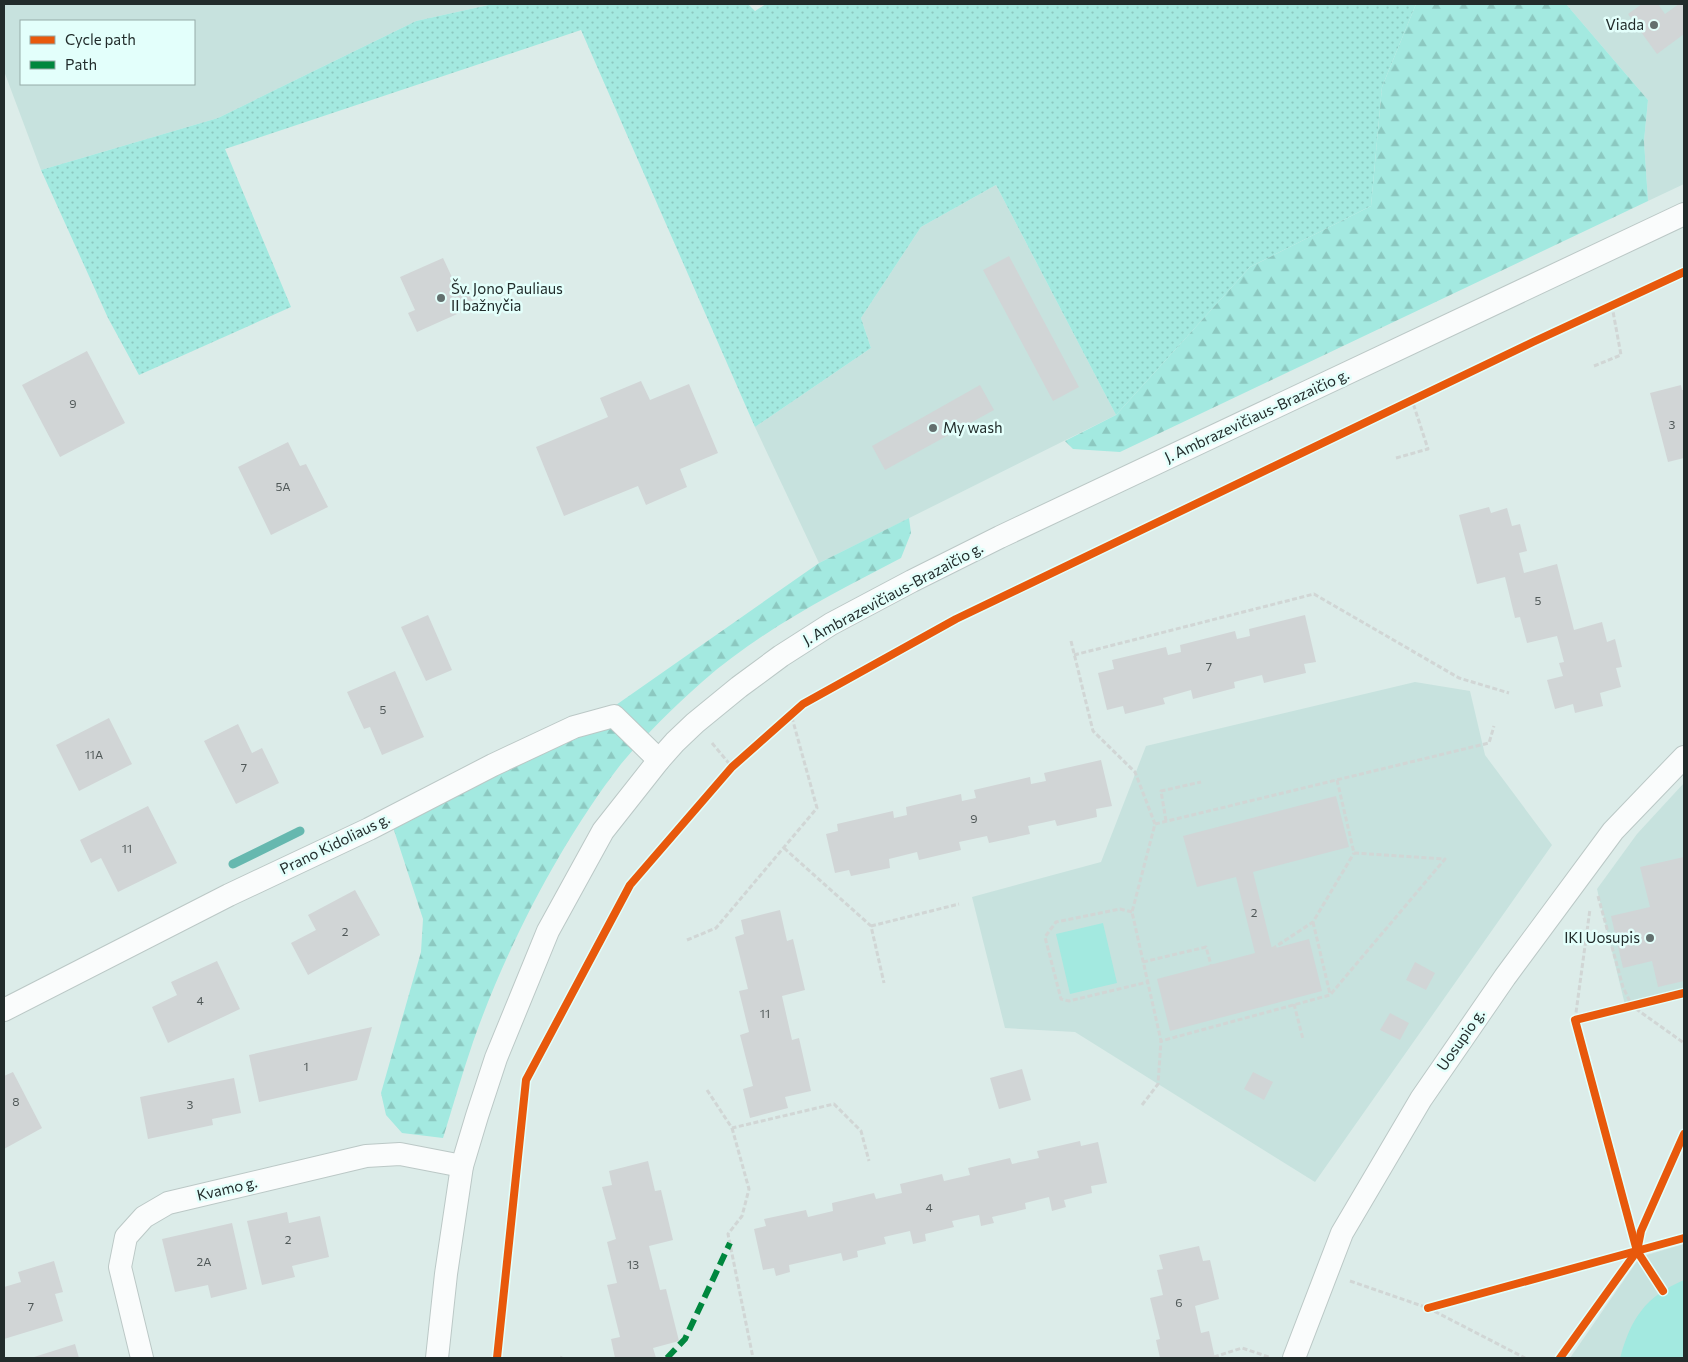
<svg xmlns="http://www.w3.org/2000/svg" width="1688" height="1362" font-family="Commissioner,sans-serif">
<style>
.built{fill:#c7e2de;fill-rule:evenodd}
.grass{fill:url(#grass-dots)}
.forest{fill:url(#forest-firs)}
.garden{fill:#a3e9e0}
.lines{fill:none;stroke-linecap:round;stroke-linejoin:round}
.stream{stroke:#66b8af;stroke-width:9}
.building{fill:#d1d5d6}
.minor-casing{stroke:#bbc8c6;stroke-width:24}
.path{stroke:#d1d6d5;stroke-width:3;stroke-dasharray:5 2.5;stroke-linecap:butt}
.minor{stroke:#fafcfc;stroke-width:22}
.quiet{stroke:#00873e;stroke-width:6;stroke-dasharray:12 6;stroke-linecap:butt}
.cycleway-casing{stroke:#e3fffb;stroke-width:11}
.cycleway{stroke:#e8590c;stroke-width:8}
.poi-dot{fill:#636f6e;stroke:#e3fffb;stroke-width:2}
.labels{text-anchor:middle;stroke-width:5;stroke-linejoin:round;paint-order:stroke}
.number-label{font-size:12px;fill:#505858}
.poi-label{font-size:15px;fill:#222c2b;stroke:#e3fffb;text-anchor:end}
.street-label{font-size:15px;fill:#222c2b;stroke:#e3fffb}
</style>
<defs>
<pattern id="grass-dots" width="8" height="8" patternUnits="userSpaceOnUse" patternTransform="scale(1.25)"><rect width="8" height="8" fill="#a3e9e0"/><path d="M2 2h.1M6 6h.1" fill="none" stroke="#8cc8c0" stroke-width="1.8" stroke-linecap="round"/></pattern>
<pattern id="forest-firs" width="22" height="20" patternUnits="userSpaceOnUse" patternTransform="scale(1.25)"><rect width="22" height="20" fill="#a3e9e0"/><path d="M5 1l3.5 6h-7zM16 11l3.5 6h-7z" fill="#8cc8c0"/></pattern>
</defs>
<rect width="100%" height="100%" fill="#dcece9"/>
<g class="built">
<path d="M 4,4 L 493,4 L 416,21 L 218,118 L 41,170 L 4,71 ZM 21,21 L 194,21 L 194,84 L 21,84 Z"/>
<polygon points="1566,4 1684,4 1684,184 1648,201 1644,141 1648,100"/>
<polygon points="996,185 1116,415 819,563 755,427 871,348 861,318 921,227"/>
<polygon points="1415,682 1470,691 1485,755 1552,845 1315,1182 1075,1032 1005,1028 972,897 1101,862 1146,746"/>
<polygon points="1684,783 1684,989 1625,1005 1597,889 1637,834"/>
<polygon points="1684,1244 1684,1358 1570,1358 1640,1257"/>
</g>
<polygon class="grass" points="493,4 748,4 755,11 766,4 1416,4 1382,87 1371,206 1250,267 1116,415 996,185 921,227 861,318 871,348 755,427 581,30 225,149 291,307 139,375 108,318 41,170 218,118 416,21"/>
<g class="forest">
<polygon points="1416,4 1566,4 1648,100 1644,141 1648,201 1120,452 1073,449 1065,441 1116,415 1250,267 1371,206 1382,87"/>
<path d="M 909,518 L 911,533 L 901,558 C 832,594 761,630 702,682 C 674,707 645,735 621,764 C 560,843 506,948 473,1042 C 462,1074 453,1106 443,1138 L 402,1133 L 386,1115 L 381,1093 L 421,952 L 423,919 L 390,818 L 616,705 L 819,563 Z"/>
</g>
<g class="garden">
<polygon points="1103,923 1117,983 1070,994 1056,934"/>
<path d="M 1684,1280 L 1684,1358 L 1620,1358 C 1631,1318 1645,1297 1684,1280 Z"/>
</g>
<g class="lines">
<polyline class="stream" points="233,864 300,831"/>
</g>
<g class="building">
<polygon points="1642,4 1658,4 1665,14 1679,4 1684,4 1684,34 1657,54 1628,14"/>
<polygon points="1009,256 1079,387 1053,401 983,270"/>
<polygon points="443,258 458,290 466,286 475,306 417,332 408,313 415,310 400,277"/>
<polygon points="87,351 125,423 60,457 22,385"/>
<polygon points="641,381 650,400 689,384 718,453 680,469 687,487 646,505 638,486 564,516 536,447 608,417 600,398"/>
<polygon points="980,385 994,410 885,470 872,446"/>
<polygon points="1681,385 1682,390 1684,390 1684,458 1668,462 1650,393"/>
<polygon points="288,442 300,466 306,464 328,507 271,535 238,467"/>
<polygon points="1489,507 1491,513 1507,508 1512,526 1520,524 1527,551 1519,553 1524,573 1557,564 1574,630 1602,622 1607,642 1615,639 1622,667 1616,668 1621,687 1600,693 1603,706 1575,713 1573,704 1555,709 1547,680 1563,676 1559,663 1564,662 1557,636 1527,643 1520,617 1515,618 1505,577 1477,584 1459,515"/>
<polygon points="428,615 452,670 426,681 401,627"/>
<polygon points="1305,615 1316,662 1304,664 1306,673 1264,683 1262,675 1234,682 1235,688 1193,699 1191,690 1163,698 1165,704 1125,714 1123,706 1107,710 1098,673 1114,669 1112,660 1166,647 1168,655 1181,652 1180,645 1235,631 1237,639 1250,636 1249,629"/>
<polygon points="395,671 424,737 382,755 370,727 364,729 347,692"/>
<polygon points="109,718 132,764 79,791 56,745"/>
<polygon points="238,724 252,753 262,748 279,783 236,804 204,741"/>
<polygon points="1101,760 1112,806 1096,809 1097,817 1057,826 1055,820 1028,826 1030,834 989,843 987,836 959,842 961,850 919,860 917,852 889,859 890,868 851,876 849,870 835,873 826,834 838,831 837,824 893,811 894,818 907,815 906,807 961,794 962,801 976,798 974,790 1030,777 1031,784 1046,781 1044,773"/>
<polygon points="1336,796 1349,847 1253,872 1272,949 1309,939 1322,991 1170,1031 1157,979 1255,953 1236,877 1197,887 1183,836"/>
<polygon points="148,806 177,863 118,892 101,858 91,863 80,840"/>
<polygon points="1684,857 1684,981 1658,987 1652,961 1623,968 1611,916 1650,907 1640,867"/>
<polygon points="355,890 380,935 308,975 291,943 316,930 308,915"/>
<polygon points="780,910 787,941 793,939 805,990 782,996 792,1040 799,1038 811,1091 785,1097 788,1108 750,1118 743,1089 753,1086 740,1035 749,1032 739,991 748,989 735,937 744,934 741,920"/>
<polygon points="217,961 240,1009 168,1043 152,1007 177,995 171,982"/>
<polygon points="1415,962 1435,973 1426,990 1406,980"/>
<polygon points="1390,1013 1409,1023 1400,1040 1380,1030"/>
<polygon points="372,1027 357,1080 259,1102 249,1055"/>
<polygon points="1022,1069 1031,1100 999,1109 990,1078"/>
<polygon points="13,1072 42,1128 4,1149 4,1076"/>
<polygon points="1253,1072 1273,1082 1264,1100 1244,1089"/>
<polygon points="234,1078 241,1113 212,1119 213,1125 148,1139 140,1097"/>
<polygon points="1080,1141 1081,1146 1098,1142 1107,1183 1091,1186 1092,1193 1064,1200 1066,1207 1052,1211 1049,1197 1025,1203 1026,1209 992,1217 994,1223 981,1226 979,1215 952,1221 954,1227 925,1234 926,1241 913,1244 910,1231 884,1237 886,1244 857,1251 858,1257 843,1261 841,1253 789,1265 790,1272 776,1276 774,1268 763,1270 754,1229 766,1226 764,1219 806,1210 808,1217 833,1211 832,1203 874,1193 876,1199 902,1193 900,1184 942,1174 944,1181 970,1175 968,1168 1010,1158 1012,1164 1039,1158 1037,1151"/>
<polygon points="648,1161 655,1191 661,1190 673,1240 649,1246 660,1290 666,1289 679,1341 653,1348 656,1358 615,1358 611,1339 620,1337 607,1285 617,1283 607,1242 616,1239 602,1187 612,1185 609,1171"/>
<polygon points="287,1212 289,1223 320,1216 329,1257 292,1266 295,1277 262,1285 247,1221"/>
<polygon points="232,1223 247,1289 211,1298 208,1285 175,1292 162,1239"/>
<polygon points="1199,1246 1203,1261 1210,1260 1219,1299 1195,1306 1201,1333 1209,1331 1215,1358 1160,1358 1156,1340 1160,1339 1150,1298 1163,1295 1157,1270 1163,1269 1159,1255"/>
<polygon points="54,1261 63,1292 55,1294 63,1321 4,1339 4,1287 21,1282 18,1272"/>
<polygon points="75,1344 79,1358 31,1358"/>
</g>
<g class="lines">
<g class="minor-casing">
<g id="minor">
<polyline points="4,1010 229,895 369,829 493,765 574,727 614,716 659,760"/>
<polyline points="142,1358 120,1267 126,1237 144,1217 168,1203 366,1156 400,1154 462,1166"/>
<polyline points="437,1358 446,1274 462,1166 477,1116 496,1058 548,931 603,831 659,760 675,742 695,723 739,687 781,656 831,624 912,581 1000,537 1684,214"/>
<polyline points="1294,1358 1342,1233 1421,1099 1505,977 1613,831 1684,757"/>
</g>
</g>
<g class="path">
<polyline points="1594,366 1621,355 1612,306"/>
<polyline points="1396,458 1428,449 1412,400"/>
<polyline points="1071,641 1093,731 1135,772 1155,824"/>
<polyline points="1074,655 1314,594 1459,678 1509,693"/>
<polyline points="712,743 732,767"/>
<polyline points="1337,780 1354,853 1445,859 1330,995 1161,1041 1132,912 1155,824 1489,743 1494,726"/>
<polyline points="1166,821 1161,791 1201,782"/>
<polyline points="784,848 871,926 884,983"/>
<polyline points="1598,896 1623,987 1632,1006 1684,1043"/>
<polyline points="1132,912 1120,909 1056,922 1045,937 1061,999 1069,1001 1148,982"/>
<polyline points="1313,922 1330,994"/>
<polyline points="871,926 959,904"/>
<polyline points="687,940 716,928 817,808 791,714"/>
<polyline points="1272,949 1313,922 1354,853"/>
<polyline points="1143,962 1206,947 1211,965"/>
<polyline points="1294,1004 1303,1039"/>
<polyline points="1575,1020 1590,909"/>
<polyline points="707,1090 732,1128 834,1104 861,1131 869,1161"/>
<polyline points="1142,1105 1158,1084 1161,1041"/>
<polyline points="732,1128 749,1189 742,1216 728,1234 753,1358"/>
<polyline points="1350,1281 1428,1308 1525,1358"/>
<polyline points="1663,1291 1637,1251 1575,1020 1684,993"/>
<polyline points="1428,1308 1684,1238"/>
<polyline points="560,1357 562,1358"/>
<polyline points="1214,1357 1242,1348 1269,1357"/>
<polyline points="1560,1358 1637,1251 1641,1231 1684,1134"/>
</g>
<use href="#minor" class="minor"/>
<polyline class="quiet" points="667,1358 685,1339 730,1243"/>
<g class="cycleway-casing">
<g id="cycleway">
<polyline points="1663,1291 1637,1251 1575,1020 1684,993"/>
<polyline points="1428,1308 1684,1238"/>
<polyline points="497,1358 526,1080 630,885 732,767 803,704 956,619 1533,342 1684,272"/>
<polyline points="1560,1358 1637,1251 1641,1231 1684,1134"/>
</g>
</g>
<use href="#cycleway" class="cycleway"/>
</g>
<g class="poi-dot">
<circle cx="1654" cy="25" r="5"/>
<circle cx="441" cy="298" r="5"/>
<circle cx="933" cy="428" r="5"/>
<circle cx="1650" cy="938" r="5"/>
</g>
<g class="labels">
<g class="number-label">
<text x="73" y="408">9</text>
<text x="1672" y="429">3</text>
<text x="283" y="491">5A</text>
<text x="1538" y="605">5</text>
<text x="1209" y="671">7</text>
<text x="383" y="714">5</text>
<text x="94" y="759">11A</text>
<text x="244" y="772">7</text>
<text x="974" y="823">9</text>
<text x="127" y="853">11</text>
<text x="1254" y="917">2</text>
<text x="345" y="936">2</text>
<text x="200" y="1005">4</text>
<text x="765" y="1018">11</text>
<text x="306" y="1071">1</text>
<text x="16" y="1106">8</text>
<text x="190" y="1109">3</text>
<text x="929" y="1212">4</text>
<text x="288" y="1244">2</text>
<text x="204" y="1266">2A</text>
<text x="633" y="1269">13</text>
<text x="1179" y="1307">6</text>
<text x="31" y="1311">7</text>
</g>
<g class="poi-label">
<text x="1644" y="30">Viada</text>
<text x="451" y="294" text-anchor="start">Šv. Jono Pauliaus<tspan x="451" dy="17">II bažnyčia</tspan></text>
<text x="943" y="433" text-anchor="start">My wash</text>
<text x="1640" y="943">IKI Uosupis</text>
</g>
<g class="street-label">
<text transform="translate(1257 416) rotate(-25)" y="5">J. Ambrazevičiaus-Brazaičio g.</text>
<text transform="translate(893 594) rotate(-28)" y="5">J. Ambrazevičiaus-Brazaičio g.</text>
<text transform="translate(335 844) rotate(-26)" y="5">Prano Kidoliaus g.</text>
<text transform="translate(1461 1040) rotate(-55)" y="5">Uosupio g.</text>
<text transform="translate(227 1189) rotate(-13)" y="5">Kvamo g.</text>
</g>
</g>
<rect width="1688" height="1362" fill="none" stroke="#222c2b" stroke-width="10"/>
<rect x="20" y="20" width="175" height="65" fill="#e3fffb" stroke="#96aba8"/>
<rect x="30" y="36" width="25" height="8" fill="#e8590c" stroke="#96aba8"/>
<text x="65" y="45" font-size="15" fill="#222c2b">Cycle path</text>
<rect x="30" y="61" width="25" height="8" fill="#00873e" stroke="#96aba8"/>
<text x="65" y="70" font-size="15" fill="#222c2b">Path</text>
</svg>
